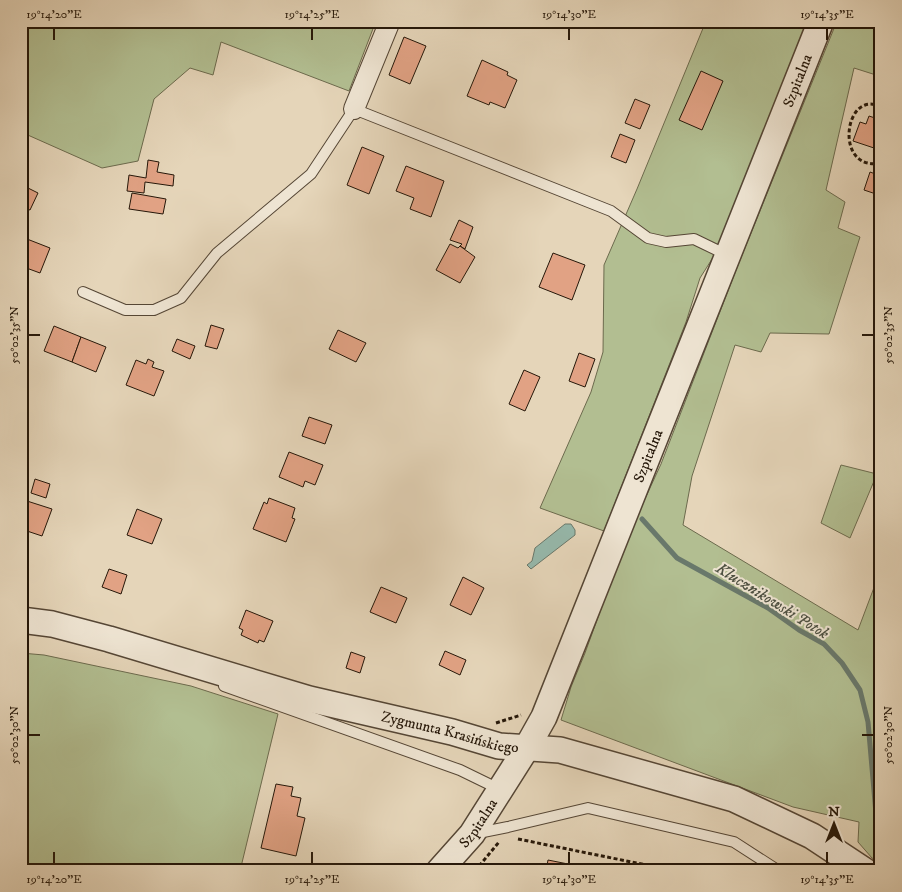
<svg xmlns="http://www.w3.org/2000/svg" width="902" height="892" font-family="'IM FELL DW Pica',serif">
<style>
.green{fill:#b2be91;stroke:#6c6a4d}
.water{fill:#96b9ac;stroke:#69786b}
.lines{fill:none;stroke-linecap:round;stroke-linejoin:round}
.stream{stroke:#69786b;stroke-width:5}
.building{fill:#e1a284;stroke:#251709}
.service-casing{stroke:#554635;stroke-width:12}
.minor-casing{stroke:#554635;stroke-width:22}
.tertiary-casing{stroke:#554635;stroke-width:28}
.path{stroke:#251709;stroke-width:3;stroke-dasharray:4 2.5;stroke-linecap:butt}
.service{stroke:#eee4d2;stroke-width:10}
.minor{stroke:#eee4d2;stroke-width:20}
.tertiary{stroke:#eee4d2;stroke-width:25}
.ticks{fill:none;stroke:#251709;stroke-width:2}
.labels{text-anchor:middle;stroke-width:4;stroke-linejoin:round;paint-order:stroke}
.street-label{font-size:15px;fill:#251709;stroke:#eee4d2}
.water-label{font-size:16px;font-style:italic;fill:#4d5042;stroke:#eee4d2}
.neatline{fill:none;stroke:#251709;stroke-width:2}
.ticks-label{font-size:12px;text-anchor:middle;fill:#251709}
</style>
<rect width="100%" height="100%" fill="#e5d5b9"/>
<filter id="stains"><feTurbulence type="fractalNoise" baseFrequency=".004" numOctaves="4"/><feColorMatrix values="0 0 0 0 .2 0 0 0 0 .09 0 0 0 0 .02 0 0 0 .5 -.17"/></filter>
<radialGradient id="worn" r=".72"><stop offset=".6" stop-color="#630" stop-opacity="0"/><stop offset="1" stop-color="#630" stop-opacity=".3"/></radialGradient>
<g class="green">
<polygon points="21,21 376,21 349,91 221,42 213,75 190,68 154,99 138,161 102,168 21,132"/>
<polygon points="706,21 811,21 726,237 700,278 686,322 604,531 540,508 591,392 603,352 604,265 637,189"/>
<polygon points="837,21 881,21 881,65 876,75 854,68 826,190 845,202 838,228 860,237 829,334 770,333 761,352 735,345 692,476 683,525 858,630 881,569 881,863 872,858 858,842 859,822 793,807 561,720 571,687 585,653 626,540 661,464 738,265"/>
<polygon points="841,465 877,474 850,538 821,523"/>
<polygon points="21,653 44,655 191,686 278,714 240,871 21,871"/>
</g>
<polygon class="water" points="565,524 571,524 575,530 575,535 531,569 527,565 532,561 535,548"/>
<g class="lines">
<polyline class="stream" points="642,519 677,558 768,608 799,630 824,644 842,663 860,690 868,722 881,871"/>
</g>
<g class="building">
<polygon points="404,37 426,46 410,84 389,75"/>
<polygon points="482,60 508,72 507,75 517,80 505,108 490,102 489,105 467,96"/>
<polygon points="701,71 723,81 702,130 679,120"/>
<polygon points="635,99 650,105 640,129 625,123"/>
<polygon points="869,116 881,120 881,138 877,149 853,141 860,122 866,124"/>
<polygon points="620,134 635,140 626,163 611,157"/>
<polygon points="362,147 384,156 369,194 347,185"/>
<polygon points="148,160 159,162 157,172 174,175 173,186 145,182 144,193 127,191 129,175 146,178"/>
<polygon points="406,166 444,181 431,217 410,209 414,198 396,191"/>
<polygon points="870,172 881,176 879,195 864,190"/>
<polygon points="24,186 38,193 30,210 21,207 21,192"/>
<polygon points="132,193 166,199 163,214 129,209"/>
<polygon points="459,220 473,227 465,249 460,246 462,244 450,240"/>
<polygon points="27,239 50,248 40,273 21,266 21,254"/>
<polygon points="450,244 458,248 460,246 475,257 460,283 436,270"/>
<polygon points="553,253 585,265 572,300 539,287"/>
<polygon points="211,325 224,329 217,349 205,346"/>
<polygon points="54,326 81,337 72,362 44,351"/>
<polygon points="338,330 366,343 356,362 329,349"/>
<polygon points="81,337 106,347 96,372 72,362"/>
<polygon points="177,339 195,346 190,359 172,351"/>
<polygon points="579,353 595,359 585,387 569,381"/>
<polygon points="148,359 154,362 152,367 164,371 154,396 126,385 136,360 146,364"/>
<polygon points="524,370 540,377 525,411 509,404"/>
<polygon points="309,417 332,425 325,444 302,436"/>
<polygon points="289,452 323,465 315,485 305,481 303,487 279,477"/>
<polygon points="35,479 50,484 46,498 31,493"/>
<polygon points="269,498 295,508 292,518 295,519 286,542 253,529 264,502 267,504"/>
<polygon points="27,501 52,509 42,536 21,529 21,518"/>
<polygon points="137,509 162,519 152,544 127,535"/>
<polygon points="109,569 127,575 121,594 102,587"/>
<polygon points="463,577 484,588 471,615 450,605"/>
<polygon points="381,587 407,598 396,623 370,612"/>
<polygon points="246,610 273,621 264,642 259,640 258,643 241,635 243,630 239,628"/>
<polygon points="445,651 466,660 460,675 439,665"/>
<polygon points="351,652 365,657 360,673 346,668"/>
<polygon points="276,784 293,787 291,796 301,798 297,816 305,818 296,856 261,848"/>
<polygon points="548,860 568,864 601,871 546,871"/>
</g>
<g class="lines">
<g class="service-casing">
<g id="service">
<polyline points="83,292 125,310 154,310 181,298 217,253 311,174 354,109 611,211 648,238 666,242 694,239 727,255"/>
<polyline points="224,686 460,770 499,789"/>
<polyline points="478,833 508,827 588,808 734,842 779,871"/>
</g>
</g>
<g class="minor-casing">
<polyline id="minor" points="354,109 390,21"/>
</g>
<g class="tertiary-casing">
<g id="tertiary">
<path id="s1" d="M 21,620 L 52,624 L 109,639 L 309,699 L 452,732 L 499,746 L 560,750 L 734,799 L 812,836 L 865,871"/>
<path id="s2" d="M 439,871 L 472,834 L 526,749 L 544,717 L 821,21"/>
</g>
</g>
<g class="path">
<path d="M 881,105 C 876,105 870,103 865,105 C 842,113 841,171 881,163"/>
<polyline points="496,723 521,715"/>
<polyline points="518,839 676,871"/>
<polyline points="475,871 499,842"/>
</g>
<use href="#service" class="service"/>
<use href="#minor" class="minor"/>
<use href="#tertiary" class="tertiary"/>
</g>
<path class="ticks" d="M 54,28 L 54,40M 312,28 L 312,40M 569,28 L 569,40M 827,28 L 827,40M 28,335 L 40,335M 862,335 L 874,335M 28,735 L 40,735M 862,735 L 874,735M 54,852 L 54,864M 312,852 L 312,864M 569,852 L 569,864M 827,852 L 827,864"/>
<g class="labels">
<g class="street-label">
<text dy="5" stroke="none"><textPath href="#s2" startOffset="872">Szpitalna</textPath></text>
<text dy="5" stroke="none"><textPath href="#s2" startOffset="468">Szpitalna</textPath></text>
<text dy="5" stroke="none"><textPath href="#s1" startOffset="444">Zygmunta Krasińskiego</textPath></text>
<text dy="5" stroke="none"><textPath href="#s2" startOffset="62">Szpitalna</textPath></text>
</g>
<g class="water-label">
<text transform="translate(773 600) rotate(32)" y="6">Klucznikowski Potok</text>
</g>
</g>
<rect width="902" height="892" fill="none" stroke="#e5d5b9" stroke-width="55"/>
<g transform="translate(834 824)" stroke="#eee4d2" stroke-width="4" paint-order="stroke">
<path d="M0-4L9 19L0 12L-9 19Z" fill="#251709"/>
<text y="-8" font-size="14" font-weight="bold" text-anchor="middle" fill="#251709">N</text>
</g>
<rect x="28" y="28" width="846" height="836" class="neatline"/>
<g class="ticks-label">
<text x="54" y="18">19°14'20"E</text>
<text x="312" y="18">19°14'25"E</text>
<text x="569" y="18">19°14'30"E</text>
<text x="827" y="18">19°14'35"E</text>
<text transform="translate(14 335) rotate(-90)" y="4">50°02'35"N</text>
<text transform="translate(888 335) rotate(-90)" y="4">50°02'35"N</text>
<text transform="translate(14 735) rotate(-90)" y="4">50°02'30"N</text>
<text transform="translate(888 735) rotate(-90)" y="4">50°02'30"N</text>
<text x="54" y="883">19°14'20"E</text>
<text x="312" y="883">19°14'25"E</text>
<text x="569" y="883">19°14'30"E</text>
<text x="827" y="883">19°14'35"E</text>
</g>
<rect width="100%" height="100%" filter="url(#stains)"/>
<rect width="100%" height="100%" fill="url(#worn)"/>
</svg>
